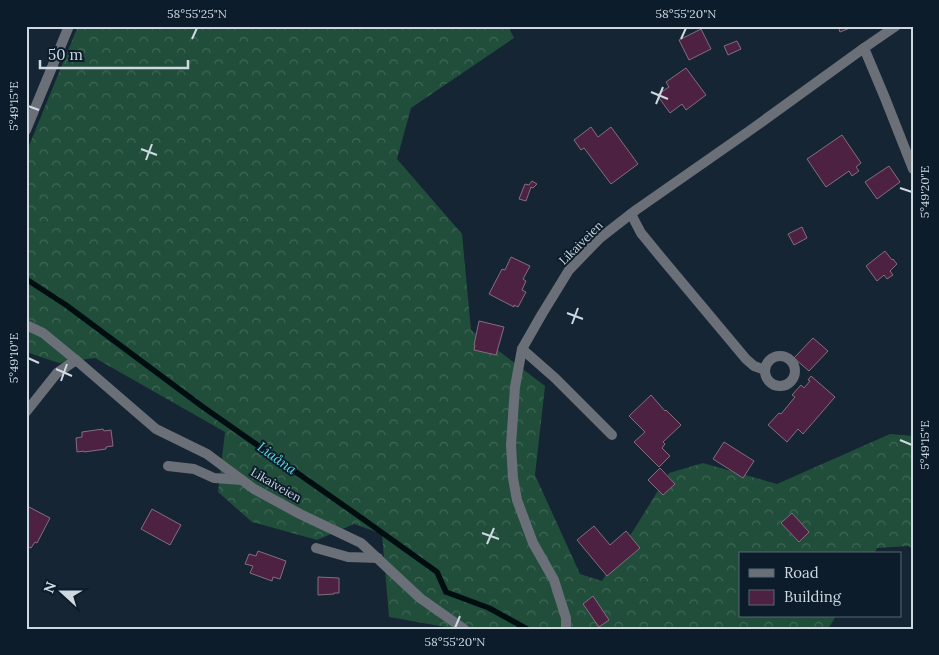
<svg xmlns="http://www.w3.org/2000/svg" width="939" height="655" font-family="Lora,serif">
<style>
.forest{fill:url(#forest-crowns)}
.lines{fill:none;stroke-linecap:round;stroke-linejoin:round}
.stream{stroke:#000e11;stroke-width:5.5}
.building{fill:#4d2142;stroke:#846e7d}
.service{stroke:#6a6f78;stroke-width:10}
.minor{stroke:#6a6f78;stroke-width:10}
.ticks{fill:none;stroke:#cdd8e1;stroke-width:2}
.labels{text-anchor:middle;stroke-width:4;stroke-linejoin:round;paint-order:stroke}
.street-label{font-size:12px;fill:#cdd8e1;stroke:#0c1c2a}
.water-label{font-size:14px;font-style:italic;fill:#5ad9e3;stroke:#0c1c2a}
.neatline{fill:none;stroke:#cdd8e1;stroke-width:2}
.ticks-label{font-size:12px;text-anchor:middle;fill:#cdd8e1}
</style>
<defs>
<pattern id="forest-crowns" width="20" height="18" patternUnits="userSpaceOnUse" patternTransform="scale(1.25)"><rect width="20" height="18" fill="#204e3a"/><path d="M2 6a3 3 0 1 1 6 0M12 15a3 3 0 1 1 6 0" fill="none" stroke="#3f6756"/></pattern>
</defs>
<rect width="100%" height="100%" fill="#152534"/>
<polygon class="forest" points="78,26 508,26 514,38 411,108 397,159 462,234 471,330 545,386 535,475 580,574 602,581 669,473 703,463 777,484 890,434 913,436 913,550 909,546 877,548 874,554 740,554 740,616 836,616 828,629 457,629 389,617 382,534 354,524 317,540 252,522 218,492 225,432 95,358 59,363 26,352 26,153"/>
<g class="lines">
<polyline class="stream" points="26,279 66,305 203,407 363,519 437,572 446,592 489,608 527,629"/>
</g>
<g class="building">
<polygon points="838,26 849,26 850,28 840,32"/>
<polygon points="701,29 711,49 689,60 679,40"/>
<polygon points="737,41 741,49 728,55 724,46"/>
<polygon points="686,68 706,95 686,110 682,104 670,113 657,95 669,87 666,82"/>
<polygon points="591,127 598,137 611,127 638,164 611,184 584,148 581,150 574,140"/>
<polygon points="842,135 861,163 856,167 859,171 852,176 849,171 826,187 807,159"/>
<polygon points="889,166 900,182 877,199 865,182"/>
<polygon points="532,181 537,184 533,188 531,187 526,201 519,199 525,184 529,185"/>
<polygon points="802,227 807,238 794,245 788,234"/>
<polygon points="885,251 892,260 893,259 897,264 890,271 893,275 887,279 884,275 877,281 866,266"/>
<polygon points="511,257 530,266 523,279 526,281 522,290 526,292 518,307 514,305 514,307 489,294 502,269 505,270"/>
<polygon points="479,321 504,327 496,355 474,350 475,345 474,345"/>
<polygon points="813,338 828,351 809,371 794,358"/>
<polygon points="811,376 835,397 803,434 798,429 787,442 768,425 779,413 781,414 795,397 792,395 801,385 804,388 810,381 808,380"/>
<polygon points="651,395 665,411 666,410 681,425 663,442 665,444 662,448 670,456 659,467 634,442 645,432 629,416"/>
<polygon points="103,429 104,431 111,430 113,446 106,447 106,449 84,452 84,451 77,452 76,438 82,437 82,432"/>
<polygon points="724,442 754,461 743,478 713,459"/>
<polygon points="660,468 675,484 663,495 648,480"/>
<polygon points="29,507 50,518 37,543 35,542 31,548 26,546 26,512"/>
<polygon points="152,509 181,525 170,545 141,529"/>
<polygon points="792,513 809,532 799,542 781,523"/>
<polygon points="594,526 610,545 626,531 640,548 607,576 577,540"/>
<polygon points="258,551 286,561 280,579 273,577 272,581 250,573 253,566 245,564 249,554 256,556"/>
<polygon points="318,577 339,578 339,593 334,593 334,594 318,595"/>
<polygon points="593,596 609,620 599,627 583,604"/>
</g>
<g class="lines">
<g class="service">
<polyline points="864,48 885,98 913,169"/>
<polyline points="631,214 641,233 659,255 746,359 754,366 765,370"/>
<polyline points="522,349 555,378 612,435"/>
<circle cx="780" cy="371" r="15"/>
<polyline points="26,412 57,373 76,360"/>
<polyline points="168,466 194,469 214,478 242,480"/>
<polyline points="316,548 348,557 378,558"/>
</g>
<g class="minor">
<polyline points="26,130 69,26"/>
<polyline points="26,325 43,333 76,360 156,429 207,454 254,489 300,514 361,543 420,598 464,629"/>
<polyline points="566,629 566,618 554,580 533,543 517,500 513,478 511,445 515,387 522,349 542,314 569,270 600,238 636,210 752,129 864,48 896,26"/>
</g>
</g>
<path class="ticks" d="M 192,39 L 197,28M 681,39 L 686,28M 651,92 L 668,99M 656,104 L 663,87M 28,106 L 39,110M 141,149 L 157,155M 146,160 L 152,144M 900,188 L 912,192M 567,313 L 583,319M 572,324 L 578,308M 28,358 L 39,363M 56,369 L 72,376M 61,381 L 67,364M 900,440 L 912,445M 482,533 L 499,539M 487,544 L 494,528M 455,628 L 460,616"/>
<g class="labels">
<g class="street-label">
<text transform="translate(581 243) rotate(-45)" y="4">Likaiveien</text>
<text transform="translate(276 485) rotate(30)" y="4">Likaiveien</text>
</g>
<g class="water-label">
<text transform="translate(277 458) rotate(36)" y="5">Liaåna</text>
</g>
</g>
<rect width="939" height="655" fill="none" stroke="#0c1c2a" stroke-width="55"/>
<rect x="739" y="552" width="162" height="65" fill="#0c1c2a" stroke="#596773"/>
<rect x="749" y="569" width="25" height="8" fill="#6a6f78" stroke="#596773"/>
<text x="784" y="578" font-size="15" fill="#cdd8e1">Road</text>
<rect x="749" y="590" width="25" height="15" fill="#4d2142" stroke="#596773"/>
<text x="784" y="602" font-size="15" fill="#cdd8e1">Building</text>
<g transform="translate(62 592) rotate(291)" stroke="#0c1c2a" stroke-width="4" paint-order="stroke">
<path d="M0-4L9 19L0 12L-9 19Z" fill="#cdd8e1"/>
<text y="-8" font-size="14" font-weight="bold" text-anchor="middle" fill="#cdd8e1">N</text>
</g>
<path d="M40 60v8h148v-8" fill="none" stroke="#cdd8e1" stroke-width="2.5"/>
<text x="48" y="60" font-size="15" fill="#cdd8e1" stroke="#0c1c2a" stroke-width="4" paint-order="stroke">50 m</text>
<rect x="28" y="28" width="884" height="600" class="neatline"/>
<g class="ticks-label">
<text x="197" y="18">58°55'25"N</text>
<text x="686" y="18">58°55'20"N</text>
<text transform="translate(14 106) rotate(-90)" y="4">5°49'15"E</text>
<text transform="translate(925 192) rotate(-90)" y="4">5°49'20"E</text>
<text transform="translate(14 358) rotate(-90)" y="4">5°49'10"E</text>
<text transform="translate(925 445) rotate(-90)" y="4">5°49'15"E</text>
<text x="455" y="646">58°55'20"N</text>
</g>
</svg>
